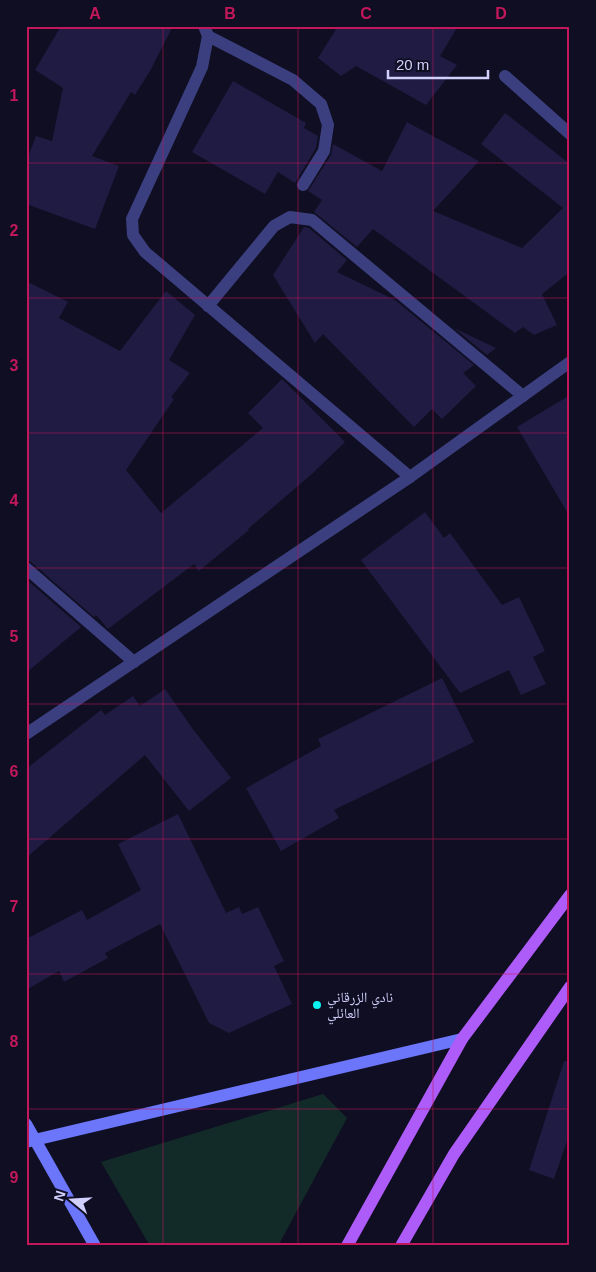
<svg xmlns="http://www.w3.org/2000/svg" width="596" height="1272" font-family="Helvetica,'Noto Naskh Arabic',sans-serif">
<style>
.green{fill:#122b28}
.building{fill:#1f1b42}
.lines{fill:none;stroke-linecap:round;stroke-linejoin:round}
.lane{stroke:#3b3f7f;stroke-width:12}
.street{stroke:#3b3f7f;stroke-width:12}
.secondary{stroke:#6b76fa;stroke-width:12}
.primary{stroke:#ae5cf9;stroke-width:12}
.grid{fill:none;stroke:#c2185b;stroke-width:1;stroke-opacity:0.55}
.poi-dot{fill:#09f1f0;stroke:#100e22;stroke-width:2}
.labels{text-anchor:middle;stroke-width:4;stroke-linejoin:round;paint-order:stroke}
.poi-label{font-size:14px;fill:#d1d0fd;stroke:#100e22;text-anchor:start}
.neatline{fill:none;stroke:#c2185b;stroke-width:2}
.grid-label{font-size:16px;text-anchor:middle;font-weight:bold;fill:#c2185b}
</style>
<rect width="100%" height="100%" fill="#100e22"/>
<polygon class="green" points="323,1094 347,1118 278,1246 150,1246 101,1162"/>
<g class="building">
<polygon points="61,26 173,26 150,71 135,95 131,92 92,156 119,166 95,229 26,204 26,162 36,136 52,141 63,88 35,70"/>
<polygon points="338,26 458,26 440,56 457,65 426,105 356,66 341,76 318,58"/>
<polygon points="233,81 306,123 304,128 318,136 316,148 295,183 278,172 265,194 192,152"/>
<polygon points="505,113 570,164 570,272 542,294 557,325 534,335 523,327 515,333 373,229 357,247 314,212 322,200 308,191 331,155 333,144 382,171 407,122 479,161 433,211 522,248 563,208 481,144"/>
<polygon points="304,227 309,228 347,260 337,272 395,300 474,365 463,373 476,386 442,419 432,409 414,427 323,334 315,343 273,275"/>
<polygon points="26,281 68,302 59,318 120,351 166,291 195,315 169,360 190,373 171,397 174,399 126,470 161,513 263,428 248,413 282,379 345,442 313,473 248,529 249,530 199,571 194,564 108,629 96,615 94,617 31,562 26,560"/>
<polygon points="454,328 496,348 487,355"/>
<polygon points="570,395 570,517 517,427"/>
<polygon points="425,512 444,538 450,533 502,605 519,597 545,651 533,657 546,684 521,695 509,670 460,693 361,560"/>
<polygon points="26,579 81,627 26,673"/>
<polygon points="442,678 474,742 334,810 339,818 281,851 246,788 321,746 318,739"/>
<polygon points="165,689 192,728 231,778 189,811 145,755 26,858 26,769 101,710 105,715 133,696 140,706"/>
<polygon points="178,814 226,913 239,907 242,914 258,907 284,961 274,966 292,1004 229,1033 209,1023 160,924 105,953 108,958 64,982 59,971 26,990 26,939 82,910 87,920 141,890 118,844"/>
<polygon points="564,1061 570,1061 570,1132 554,1179 529,1170"/>
</g>
<g class="lines">
<polyline class="lane" points="208,36 293,80 321,104 328,125 324,151 303,185"/>
<g class="street">
<polyline points="204,26 208,36 202,67 132,219 133,235 145,252 410,477"/>
<polyline points="505,76 570,134"/>
<polyline points="208,306 274,226 290,217 312,220 523,396"/>
<polyline points="26,568 134,662"/>
<polyline points="26,734 410,477 570,362"/>
</g>
<g class="secondary">
<polyline points="26,1124 95,1246"/>
<polyline points="26,1142 462,1039"/>
</g>
<g class="primary">
<polyline points="347,1246 462,1039 570,895"/>
<polyline points="401,1246 454,1154 570,987"/>
</g>
</g>
<path class="grid" d="M 163,26 L 163,1246M 298,26 L 298,1246M 433,26 L 433,1246M 26,163 L 570,163M 26,298 L 570,298M 26,433 L 570,433M 26,568 L 570,568M 26,704 L 570,704M 26,839 L 570,839M 26,974 L 570,974M 26,1109 L 570,1109"/>
<circle class="poi-dot" cx="317" cy="1005" r="5"/>
<g class="labels">
<g class="poi-label">
<text x="327" y="1002">نادي الزرقاني<tspan x="327" dy="16">العائلي</tspan></text>
</g>
</g>
<rect width="596" height="1272" fill="none" stroke="#100e22" stroke-width="55"/>
<g transform="translate(72 1200) rotate(288)" stroke="#100e22" stroke-width="4" paint-order="stroke">
<path d="M0-4L9 19L0 12L-9 19Z" fill="#d1d0fd"/>
<text y="-8" font-size="14" font-weight="bold" text-anchor="middle" fill="#d1d0fd">N</text>
</g>
<path d="M388 70v8h100v-8" fill="none" stroke="#d1d0fd" stroke-width="2.5"/>
<text x="396" y="70" font-size="15" fill="#d1d0fd" stroke="#100e22" stroke-width="4" paint-order="stroke">20 m</text>
<rect x="28" y="28" width="540" height="1216" class="neatline"/>
<g class="grid-label">
<text x="95" y="19">A</text>
<text x="230" y="19">B</text>
<text x="366" y="19">C</text>
<text x="501" y="19">D</text>
<text x="14" y="101">1</text>
<text x="14" y="236">2</text>
<text x="14" y="371">3</text>
<text x="14" y="506">4</text>
<text x="14" y="642">5</text>
<text x="14" y="777">6</text>
<text x="14" y="912">7</text>
<text x="14" y="1047">8</text>
<text x="14" y="1183">9</text>
</g>
</svg>
